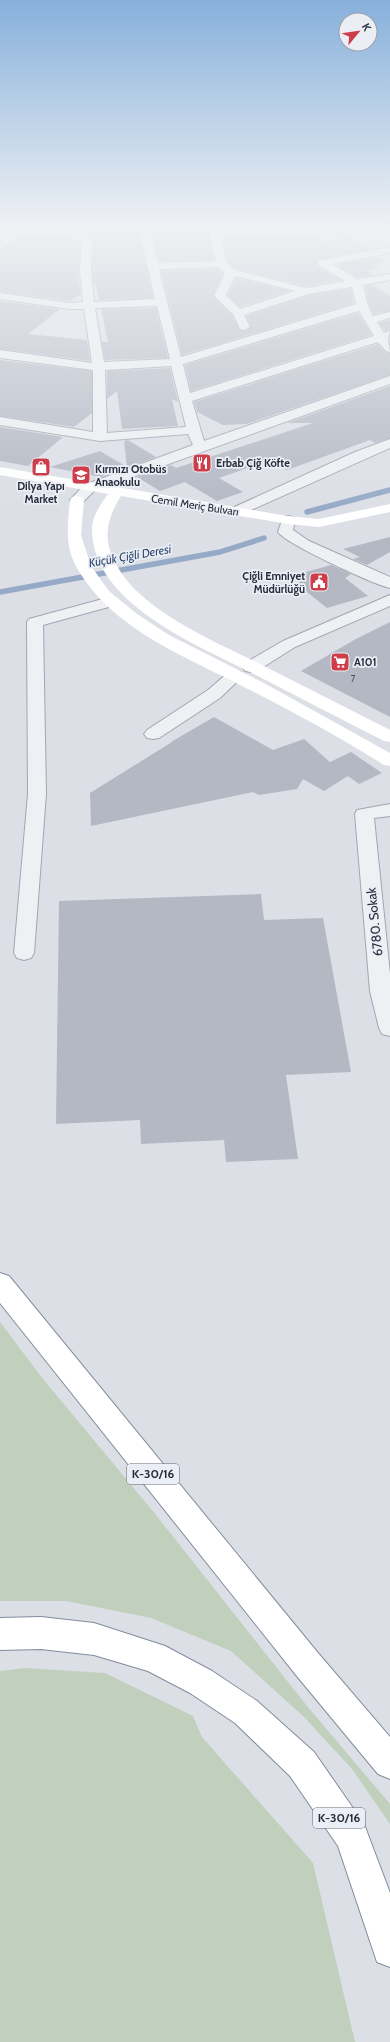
<svg xmlns="http://www.w3.org/2000/svg" width="390" height="2042" font-family="Cabin,sans-serif">
<style>
.green{fill:#c0d0bd}
.lines{fill:none;stroke-linecap:round;stroke-linejoin:round}
.stream{stroke:#96aac7;stroke-width:5.5}
.building{fill:#b3b8c3}
.street-casing{stroke:#a2a6b0;stroke-width:2}
.highway-casing{stroke:#838b9d;stroke-width:2}
.street{fill:#eef0f4;fill-rule:evenodd}
.secondary{fill:#fff;fill-rule:evenodd}
.highway{fill:#fff;fill-rule:evenodd}
.labels{text-anchor:middle;stroke-width:3.5;stroke-linejoin:round;paint-order:stroke}
.far-number-label{font-size:9px;fill:#494f5e}
.far-poi-label{font-size:11px;font-weight:bold;fill:#262c3c;stroke:#ebeef4;text-anchor:start}
.far-street-label{font-size:11px;fill:#262c3c;stroke:#ebeef4}
.far-water-label{font-size:12px;font-style:italic;fill:#304870;stroke:#ebeef4}
.shield{fill:#ebeef4;stroke:#616673;stroke-width:1}
.shield-label{font-size:12px;font-weight:bold;fill:#262c3c}
.street-label{font-size:13px;fill:#262c3c;stroke:#ebeef4}
</style>
<rect width="100%" height="100%" fill="#dcdfe6"/>
<g class="green">
<polygon points="0,1322 43,1379 156,1515 307,1706 390,1804 390,1824 352,1769 303,1716 231,1651 151,1618 66,1601 0,1601"/>
<polygon points="24,1668 105,1673 193,1716 202,1737 313,1863 355,2042 0,2042 0,1671"/>
</g>
<g class="lines">
<g class="stream">
<polyline points="307,512 390,490"/>
<polyline points="0,592 220,552 264,538"/>
</g>
</g>
<g class="building">
<polygon points="86,225 137,225 153,298 99,300 95,283 94,284 92,272 94,240 89,236"/>
<polygon points="149,225 206,225 214,260 159,261"/>
<polygon points="218,225 282,225 283,227 220,229"/>
<polygon points="27,232 81,240 78,272 81,294 70,301 0,292 0,249"/>
<polygon points="318,234 321,242 346,237 369,250 318,260 316,262 317,266 341,280 307,286 236,269 228,262 222,238"/>
<polygon points="376,257 386,262 373,265 380,268 367,271 374,275 357,277 336,265"/>
<polygon points="218,269 223,273 213,296 232,315 240,330 245,331 251,327 246,316 309,295 351,289 354,303 182,355 161,270"/>
<polygon points="236,278 290,291 240,307 228,295"/>
<polygon points="373,285 390,296 390,311 374,314 369,305 365,286"/>
<polygon points="0,301 60,309 28,334 87,340 90,361 0,349"/>
<polygon points="156,308 168,358 105,360 102,342 108,342 101,309"/>
<polygon points="358,313 372,335 191,391 185,365"/>
<polygon points="390,320 390,330 385,331 379,323"/>
<polygon points="378,344 385,352 390,353 390,375 247,424 223,425 197,412 194,402"/>
<polygon points="0,360 92,371 92,413 74,427 0,416"/>
<polygon points="170,368 178,402 172,399 178,426 122,429 117,391 107,399 107,371"/>
<polygon points="390,386 390,438 375,443 370,440 287,470 270,460 219,478 243,492 217,501 185,482 160,491 137,477 171,465 176,468 313,423 287,423"/>
<polygon points="0,427 63,437 28,466 0,461"/>
<polygon points="128,440 156,457 101,477 50,467 100,451 127,467 124,441"/>
<polygon points="390,537 390,552 367,565 353,559 360,557 343,549"/>
<polygon points="331,565 351,574 345,578 368,596 327,608 297,584 300,583 292,576"/>
<polygon points="390,622 390,717 301,671 354,640"/>
<polygon points="214,717 273,750 304,739 330,762 351,752 382,773 359,784 348,776 324,791 303,779 297,789 259,795 253,792 91,826 90,793 172,742 171,742"/>
<polygon points="261,894 264,920 323,918 351,1072 286,1075 298,1159 226,1162 224,1140 141,1144 140,1120 56,1124 59,901"/>
</g>
<g class="lines">
<g class="street-casing">
<g id="street">
<path d="M 138,225 L 148,225 L 158,263 L 216,261 L 207,225 L 217,225 L 219,231 L 390,225 L 390,229 L 220,237 L 227,263 L 235,270 L 307,288 L 345,281 L 318,265 L 317,263 L 318,261 L 390,247 L 390,253 L 332,264 L 357,279 L 390,274 L 390,280 L 363,285 L 368,306 L 373,316 L 390,312 L 390,318 L 377,322 L 384,333 L 390,331 L 388,339 L 390,352 L 386,351 L 378,342 L 192,401 L 204,441 L 390,376 L 390,384 L 94,491 L 82,503 L 72,503 L 70,500 L 84,485 L 193,445 L 188,434 L 100,441 L 0,425 L 0,417 L 93,432 L 93,370 L 0,358 L 0,350 L 92,363 L 84,309 L 69,309 L 0,299 L 0,293 L 69,303 L 83,302 L 80,272 L 82,240 L 87,237 L 92,240 L 91,272 L 94,302 L 155,299 ZM 219,267 L 225,273 L 214,296 L 233,314 L 240,329 L 244,330 L 250,327 L 244,315 L 309,294 L 352,287 L 356,304 L 181,357 L 159,269 ZM 235,276 L 295,291 L 240,309 L 226,295 ZM 157,306 L 170,359 L 104,362 L 95,308 ZM 359,311 L 374,336 L 190,393 L 183,364 ZM 171,366 L 186,427 L 107,433 L 105,370 Z"/>
<polygon points="390,439 390,448 240,515 230,515 228,512 230,509 355,452"/>
<path d="M 288,516 L 293,517 L 295,520 L 293,530 L 309,541 L 390,577 L 390,588 C 373,584 286,544 278,532 L 283,517 Z"/>
<polygon points="390,595 390,606 295,647 257,671 251,672 245,671 243,667 245,663 283,641"/>
<polygon points="110,597 116,599 118,602 116,605 43,625 46,794 34,953 31,958 24,960 17,958 14,953 28,794 27,622 29,619"/>
<polygon points="235,671 241,672 243,676 220,698 159,738 153,739 147,738 144,734 147,730 208,690 229,672"/>
<polygon points="390,804 390,816 374,818 390,974 390,1036 382,1034 379,1028 370,991 355,814 357,810"/>
</g>
</g>
<g class="highway-casing">
<g id="highway">
<polygon points="0,1273 9,1276 318,1653 390,1737 390,1779 378,1774 296,1675 0,1303"/>
<polygon points="41,1617 94,1623 165,1646 212,1671 257,1701 314,1752 364,1824 390,1893 390,1967 377,1962 338,1846 290,1776 235,1723 190,1693 148,1671 94,1655 41,1649 0,1650 0,1618"/>
</g>
</g>
<use href="#street" class="street"/>
<g class="secondary">
<path d="M 0,467 L 288,516 L 319,519 L 390,504 L 390,512 L 319,527 L 288,524 L 121,496 C 106,520 102,540 117,566 C 143,613 219,643 266,667 C 307,688 349,709 390,730 L 390,742 L 384,741 C 340,719 297,696 254,674 C 198,645 92,604 92,529 C 92,516 101,504 108,494 L 0,475 Z"/>
<path d="M 77,496 L 82,497 L 84,500 L 81,535 L 91,566 L 109,591 L 137,614 L 169,635 L 264,683 L 390,753 L 390,766 L 384,765 C 341,738 297,714 252,691 C 190,658 114,632 77,568 C 64,546 68,523 70,500 L 72,497 Z"/>
</g>
<use href="#highway" class="highway"/>
</g>
<linearGradient id="sky" x2="0" y2="1"><stop stop-color="#87b0db"/><stop offset="0.44" stop-color="#eff1f4"/><stop offset="1" stop-color="#eff1f4" stop-opacity="0"/></linearGradient>
<rect width="390" height="511" fill="url(#sky)"/>
<defs>
<g id="restaurant-square" transform="scale(1)"><rect x="-9" y="-9" width="18" height="18" rx="4" fill="#ce3e4a" stroke="#ebeef4"/><path d="M-5-6h1v4h1v-4h1v4h1v-4h1v5L-1.5 .5V6h-2V.5L-5-1ZM5-6V6H3V1.5H1.5Q1.5-4 5-6Z" fill="#fff"/></g>
<g id="shop-square" transform="scale(1)"><rect x="-9" y="-9" width="18" height="18" rx="4" fill="#ce3e4a" stroke="#ebeef4"/><path d="M-5-2.5h2.3a2.7 3.5 0 0 1 5.4 0H5L5.5 6h-11ZM-1.5-2.5h3a1.5 2.3 0 0 0-3 0Z" fill="#fff"/></g>
<g id="school-square" transform="scale(1)"><rect x="-9" y="-9" width="18" height="18" rx="4" fill="#ce3e4a" stroke="#ebeef4"/><path d="M0-5L7-2L0 1L-7-2ZM-4 1L0 2.5L4 1V4Q0 6-4 4Z" fill="#fff"/></g>
<g id="civic-square" transform="scale(1)"><rect x="-9" y="-9" width="18" height="18" rx="4" fill="#ce3e4a" stroke="#ebeef4"/><path d="M-.6-6.5H3V-4.5H.6V-3L4-1V1h2V6H-6V1h2V-1L-.6-3ZM-1.2 2.5V6h2.4V2.5Z" fill="#fff"/></g>
<g id="supermarket-square" transform="scale(1)"><rect x="-9" y="-9" width="18" height="18" rx="4" fill="#ce3e4a" stroke="#ebeef4"/><path d="M-6-5.5h2.5l.6 2H6L4.5 2H-2.5L-4.4-4H-6ZM-1.5 3.2a1.3 1.3 0 1 0 .1 0ZM3 3.2a1.3 1.3 0 1 0 .1 0Z" fill="#fff"/></g>
</defs>
<g fill-rule="evenodd">
<use href="#restaurant-square" x="202" y="463"/>
<use href="#shop-square" x="41" y="467"/>
<use href="#school-square" x="81" y="475"/>
<use href="#civic-square" x="319" y="582"/>
<use href="#supermarket-square" x="340" y="662"/>
</g>
<g class="labels">
<g class="far-number-label">
<text x="353" y="682">7</text>
</g>
<g class="far-poi-label">
<text x="216" y="467">Erbab Çiğ Köfte</text>
<text x="95" y="473">Kırmızı Otobüs<tspan x="95" dy="13">Anaokulu</tspan></text>
<text x="41" y="490" text-anchor="middle">Dilya Yapı<tspan x="41" dy="13">Market</tspan></text>
<text x="305" y="580" text-anchor="end">Çiğli Emniyet<tspan x="305" dy="13">Müdürlüğü</tspan></text>
<text x="354" y="666">A101</text>
</g>
<g class="far-street-label">
<text transform="translate(195 505) rotate(9)" y="4">Cemil Meriç Bulvarı</text>
</g>
<g class="far-water-label">
<text transform="translate(130 556) rotate(-10)" y="4">Küçük Çiğli Deresi</text>
</g>
<g class="shield">
<rect x="127" y="1464" width="52" height="20" rx="3"/>
<rect x="313" y="1808" width="52" height="20" rx="3"/>
</g>
<g class="shield-label">
<text x="153" y="1478">K-30/16</text>
<text x="339" y="1822">K-30/16</text>
</g>
<g class="street-label">
<text transform="translate(374 922) rotate(-96)" y="5">6780. Sokak</text>
</g>
</g>
<g transform="translate(358 32) rotate(61)"><circle r="19" fill="#ebeef4" stroke="#9ca0aa"/>
<path d="M0-3L7 15L0 10L-7 15Z" fill="#ce3e4a"/>
<text y="-6" font-size="11" font-weight="bold" text-anchor="middle" fill="#262c3c">K</text>
</g>
</svg>
